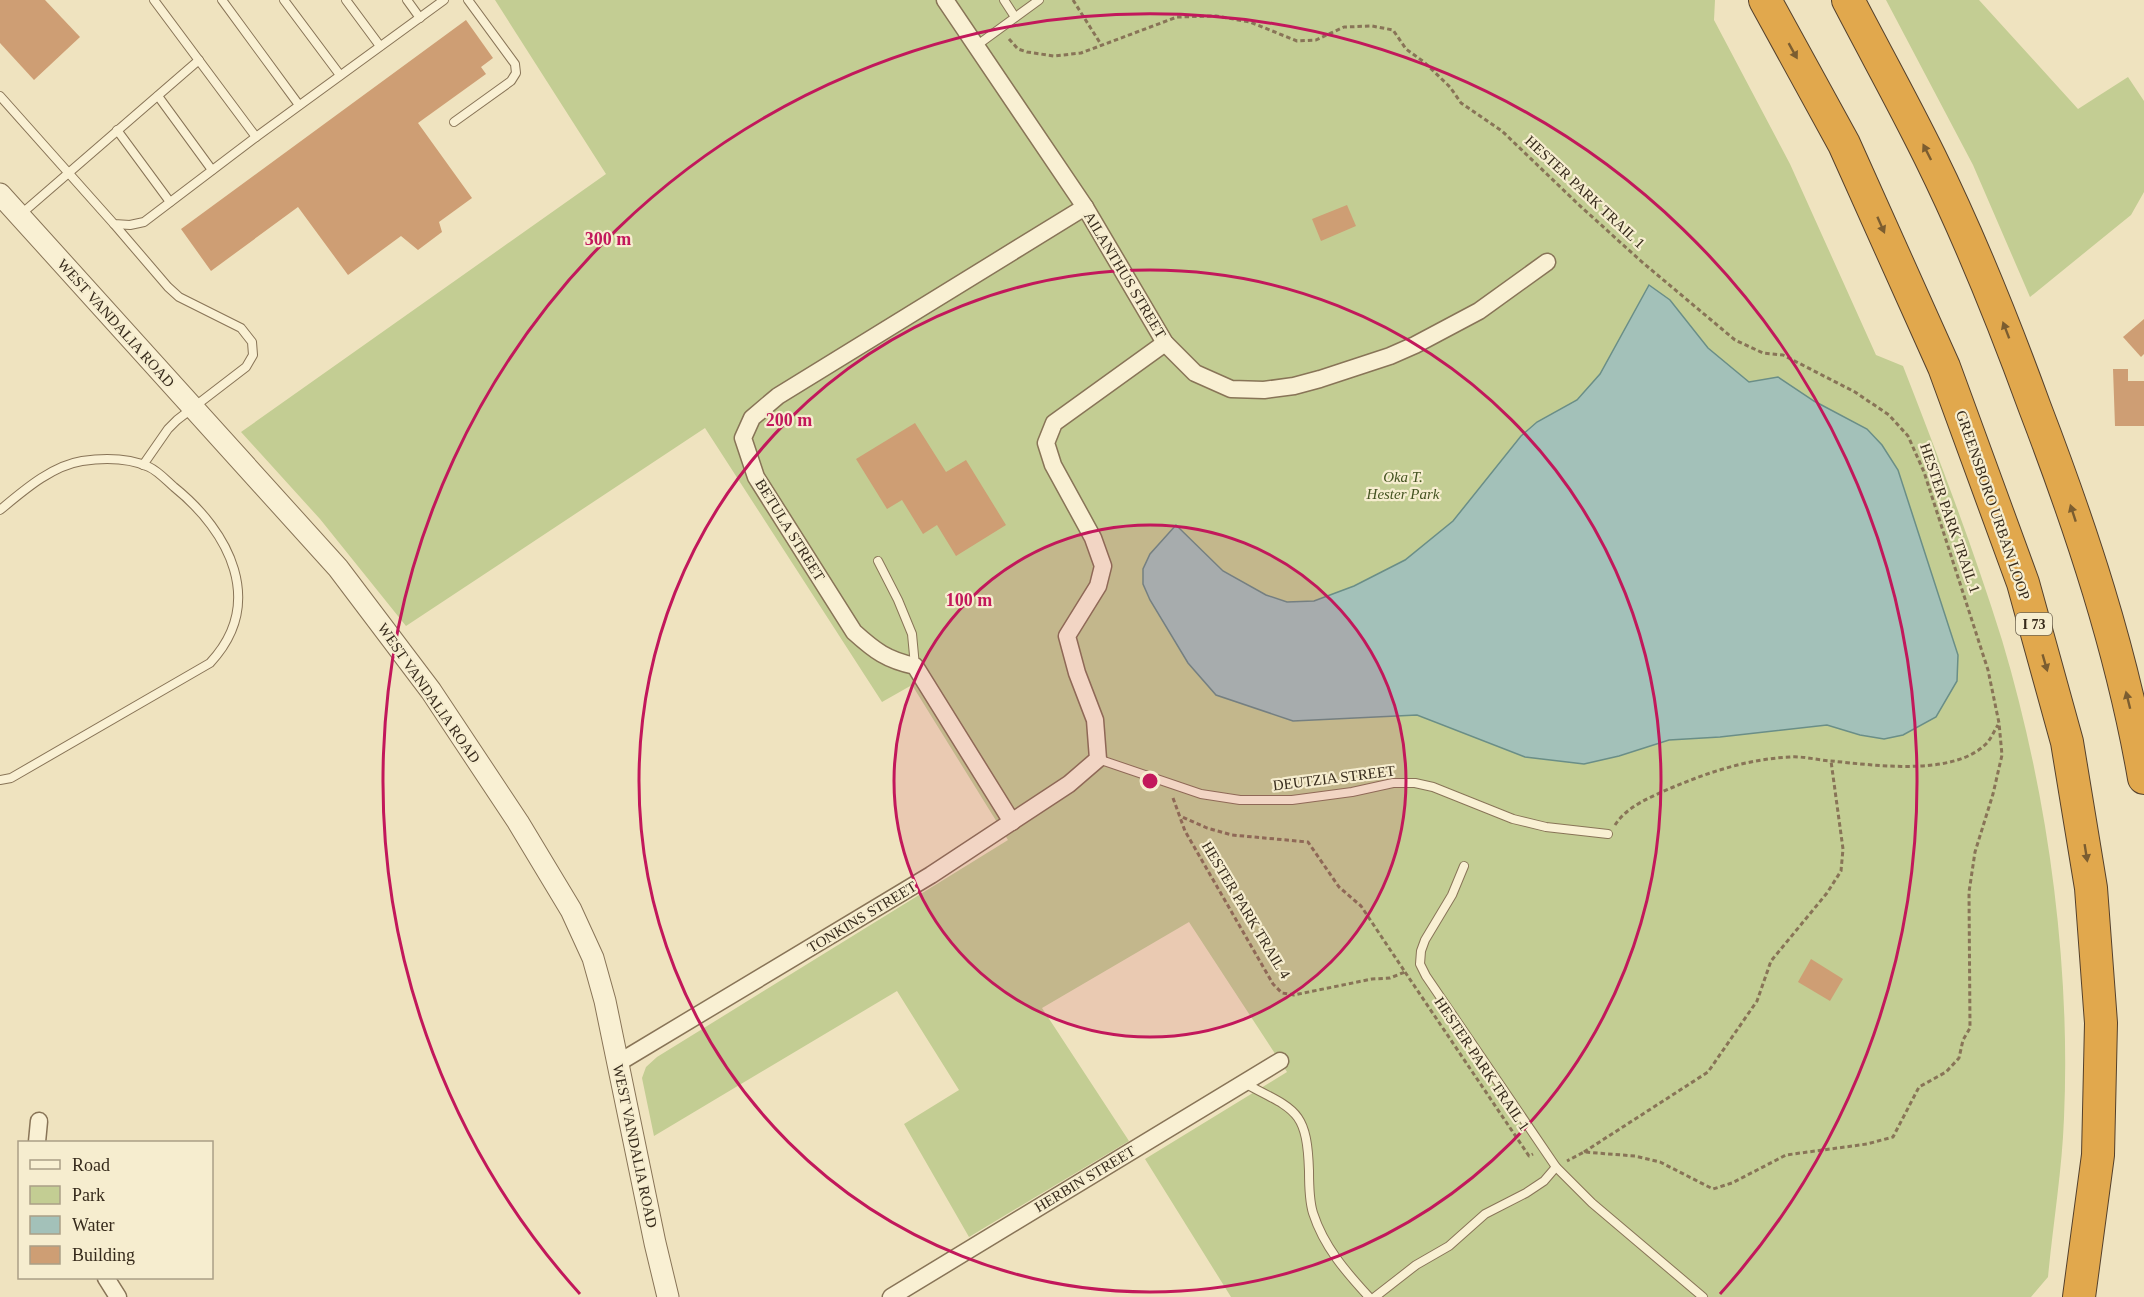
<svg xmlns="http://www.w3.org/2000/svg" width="2144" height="1297" font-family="'Times New Roman',serif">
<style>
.green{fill:#c3cd93}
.water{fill:#a3c1b9;stroke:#6a8e87;stroke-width:1.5}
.building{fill:#ce9e74}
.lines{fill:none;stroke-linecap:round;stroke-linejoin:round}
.service-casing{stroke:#887457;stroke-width:10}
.minor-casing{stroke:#887457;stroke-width:19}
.tertiary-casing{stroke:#887457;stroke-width:23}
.motorway-casing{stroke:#55412c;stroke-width:34}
.path{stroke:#887457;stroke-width:3;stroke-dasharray:4.5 3;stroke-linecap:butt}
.service{stroke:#f9f0d3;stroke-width:8}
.minor{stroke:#f9f0d3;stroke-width:16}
.tertiary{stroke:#f9f0d3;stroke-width:21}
.motorway{stroke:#e1a84d;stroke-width:32}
.oneway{fill:#7b5d30}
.ring{fill:none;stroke:#c2185b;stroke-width:3}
.labels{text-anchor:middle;stroke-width:4.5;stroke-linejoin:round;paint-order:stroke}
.shield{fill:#f6edcf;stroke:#706552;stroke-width:1.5}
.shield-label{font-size:14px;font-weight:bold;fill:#372b1c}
.street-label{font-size:15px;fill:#372b1c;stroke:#f6edcf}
.park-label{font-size:15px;font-style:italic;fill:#455422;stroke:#f6edcf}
.centre{fill:#c2185b;stroke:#f6edcf;stroke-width:3}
.ring-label{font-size:18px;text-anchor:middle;font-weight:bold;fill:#c2185b;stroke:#f6edcf;stroke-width:4.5;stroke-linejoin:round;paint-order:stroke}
</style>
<rect width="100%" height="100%" fill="#efe3bf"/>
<g class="green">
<path d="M 495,0 L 1715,0 L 1714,20 L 1790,164 L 1876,355 L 1903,366 C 1938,456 1973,547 2002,640 C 2047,790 2071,961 2064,1118 C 2062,1171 2053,1224 2048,1277 L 2031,1297 L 1231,1297 L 1145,1159 L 1287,1072 L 1189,922 L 1042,1008 L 1129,1141 L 969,1237 L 904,1124 L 959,1090 L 897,991 L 654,1136 L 642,1078 L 646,1067 L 657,1057 L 1008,840 L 912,685 L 882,702 L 705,428 L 406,626 L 320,519 L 241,432 L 606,174 Z"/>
<polygon points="1886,0 1979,0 2078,109 2128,77 2144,101 2144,192 2131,215 2030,297 1973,165"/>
</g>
<polygon class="water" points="1649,285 1670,300 1708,348 1749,382 1778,377 1814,401 1867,429 1882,445 1898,470 1958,655 1957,681 1936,717 1903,735 1884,739 1860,735 1827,725 1720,737 1669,740 1619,756 1584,764 1525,757 1417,715 1293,721 1216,695 1188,663 1150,600 1143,584 1143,569 1150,554 1176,525 1223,571 1266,595 1287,602 1314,601 1354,586 1405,560 1453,521 1521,436 1537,422 1577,400 1600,374"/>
<g class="building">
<polygon points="0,0 45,0 80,37 34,80 0,43"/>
<polygon points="466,20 493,58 481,67 486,74 418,123 472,198 439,222 442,232 418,250 401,236 348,275 298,207 211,271 181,229"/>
<polygon points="1347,205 1356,226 1321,241 1312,219"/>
<polygon points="2144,319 2144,354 2141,357 2123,337"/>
<polygon points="2113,369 2128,369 2128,381 2144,381 2144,426 2115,426"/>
<polygon points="915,423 946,472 966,460 1006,525 956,556 937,525 923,534 902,500 887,509 856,459"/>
<polygon points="1811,959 1843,979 1830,1001 1798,982"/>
</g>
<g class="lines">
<g class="service-casing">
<g id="service">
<polyline points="154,0 256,137"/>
<polyline points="222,0 299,105"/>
<polyline points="284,0 340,75"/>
<polyline points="346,0 380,46"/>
<polyline points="407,0 420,18"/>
<polyline points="1004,0 1015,17"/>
<polyline points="976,46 1039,0"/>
<polyline points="0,96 114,224 130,225 144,222 256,137 444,0"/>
<polyline points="158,96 212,170"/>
<polyline points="454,122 511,81 516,73 515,64 468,0"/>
<polyline points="117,130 170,202"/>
<polyline points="20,215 199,60"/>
<polyline points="114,224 168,287 179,297 241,328 252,342 253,355 246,367 177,420 168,429 143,465"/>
<path d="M 0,510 C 23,491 51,466 82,461 C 103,458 129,458 149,467 C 158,471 167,481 174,487 C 230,532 266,603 210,663 L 11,778 L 0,780"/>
<polyline points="878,561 898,600 912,634 915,666"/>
<polyline points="1098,759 1201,794 1240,800 1292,800 1352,792 1393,783 1415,783 1433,787 1513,819 1546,827 1608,834"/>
<polyline points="1464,866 1452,895 1425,940 1421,951 1420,964 1426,976 1556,1167 1592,1203 1703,1297"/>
<path d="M 1244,1083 C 1295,1110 1307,1109 1309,1171 C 1309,1185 1309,1200 1313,1213 C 1324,1247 1346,1272 1369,1297"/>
<polyline points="1375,1297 1416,1265 1449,1246 1485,1214 1526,1193 1544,1181 1556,1167"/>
</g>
</g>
<g class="minor-casing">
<g id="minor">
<polyline points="945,0 1085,207 1165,343 1195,373 1231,389 1264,390 1294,386 1320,379 1390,356 1415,345 1479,311 1547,262"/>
<path d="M 1012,822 L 915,666 C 887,660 875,651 854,632 L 756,477 L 743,438 L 752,418 L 778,396 L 1085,207"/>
<polyline points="618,1063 931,875 1069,784 1098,759 1095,720 1077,673 1067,636 1098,586 1103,566 1093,538 1053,465 1046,443 1054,423 1165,343"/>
<polyline points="37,1142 39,1121"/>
<polyline points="106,1278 118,1297"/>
<polyline points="891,1297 1280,1061"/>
</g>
</g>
<g class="tertiary-casing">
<polyline id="tertiary" points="0,194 338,568 431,691 518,822 571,910 593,958 605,1001 655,1243 668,1297"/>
</g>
<g class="motorway-casing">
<g id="motorway">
<polyline points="1765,0 1844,144 1944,367 2023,583 2067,742 2091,888 2101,1023 2098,1155 2079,1297"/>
<path d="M 1848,0 C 1875,52 1904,104 1930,157 C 1970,238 2004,323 2035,408 C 2081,528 2122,651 2144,778"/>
</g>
</g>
<g class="path">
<polyline points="1073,0 1102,46"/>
<polyline points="1009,39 1018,49 1027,52 1054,56 1081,53 1177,17 1216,16 1250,22 1297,41 1316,40 1344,27 1372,26 1393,30 1406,49 1424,62 1450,87 1461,103 1502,131 1578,204 1642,262 1735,340 1763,353 1783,355 1855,392 1889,415 1908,436 1924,472 1988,670 1999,723 2002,755 1993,794 1975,852 1969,892 1970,1028 1963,1040 1959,1058 1946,1072 1919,1087 1893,1137 1867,1144 1786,1155 1732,1183 1713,1189 1660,1162 1635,1156 1584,1152 1567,1161"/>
<polyline points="1173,798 1185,831 1273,984 1282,993 1294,995 1372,979 1390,978 1405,972 1361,906 1339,887 1308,842 1232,835 1207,828 1180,816"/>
<path d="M 1615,825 C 1627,806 1651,797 1671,788 C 1709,772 1748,759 1790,757 C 1803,756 1817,760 1831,761 C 1874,765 1952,777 1986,744 C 1991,739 1994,731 1998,725"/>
<polyline points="1405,972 1529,1156 1533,1154"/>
<polyline points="1584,1152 1708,1072 1757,1001 1771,961 1827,893 1841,871 1843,849 1831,761"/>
</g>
<use href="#service" class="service"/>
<use href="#minor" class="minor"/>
<use href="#tertiary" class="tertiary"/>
<use href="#motorway" class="motorway"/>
</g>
<defs><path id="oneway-solid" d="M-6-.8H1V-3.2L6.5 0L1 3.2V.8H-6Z" transform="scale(1.5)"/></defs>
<g class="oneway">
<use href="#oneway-solid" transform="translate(1793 51) rotate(61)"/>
<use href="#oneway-solid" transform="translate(1927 152) rotate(-117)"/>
<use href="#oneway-solid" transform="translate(1881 225) rotate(66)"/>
<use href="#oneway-solid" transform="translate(2006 330) rotate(-111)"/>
<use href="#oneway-solid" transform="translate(2073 513) rotate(-108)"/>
<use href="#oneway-solid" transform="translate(2045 663) rotate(74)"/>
<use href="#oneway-solid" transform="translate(2128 700) rotate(-104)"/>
<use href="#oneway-solid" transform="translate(2086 853) rotate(81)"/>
</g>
<circle cx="1150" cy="781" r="256" fill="#c2185b" fill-opacity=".12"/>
<g class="ring">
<circle cx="1150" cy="781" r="256"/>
<circle cx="1150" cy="781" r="511"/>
<path d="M580 1294A767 767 0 1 1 1720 1294"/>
</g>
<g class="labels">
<rect class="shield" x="2016" y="613" width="36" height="22" rx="4.5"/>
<g class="shield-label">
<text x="2034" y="629">I 73</text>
</g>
<g class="street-label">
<text transform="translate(1585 192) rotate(43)" y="5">HESTER PARK TRAIL 1</text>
<text transform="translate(1125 275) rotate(59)" y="5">AILANTHUS STREET</text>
<text transform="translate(116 323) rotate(48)" y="5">WEST VANDALIA ROAD</text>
<text transform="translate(1993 505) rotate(71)" y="5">GREENSBORO URBAN LOOP</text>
<text transform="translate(1950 518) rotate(71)" y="5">HESTER PARK TRAIL 1</text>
<text transform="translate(790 530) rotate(58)" y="5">BETULA STREET</text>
<text transform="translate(429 693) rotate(55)" y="5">WEST VANDALIA ROAD</text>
<text transform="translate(1334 778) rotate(-7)" y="5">DEUTZIA STREET</text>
<text transform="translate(1246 910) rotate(59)" y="5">HESTER PARK TRAIL 4</text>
<text transform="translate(862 917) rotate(-31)" y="5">TONKINS STREET</text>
<text transform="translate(1482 1064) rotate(56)" y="5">HESTER PARK TRAIL 1</text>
<text transform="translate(635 1146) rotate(78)" y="5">WEST VANDALIA ROAD</text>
<text transform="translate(1085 1179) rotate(-31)" y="5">HERBIN STREET</text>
</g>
<g class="park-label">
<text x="1403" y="482">Oka T.<tspan x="1403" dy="17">Hester Park</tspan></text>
</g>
</g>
<circle cx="1150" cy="781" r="9" class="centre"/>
<g class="ring-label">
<text x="608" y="245">300 m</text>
<text x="789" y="426">200 m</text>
<text x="969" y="606">100 m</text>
</g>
<rect x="18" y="1141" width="195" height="138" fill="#f6edcf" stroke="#aa9f87" stroke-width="1.5"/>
<rect x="30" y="1160" width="30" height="9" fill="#f9f0d3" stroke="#aa9f87" stroke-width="1.5"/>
<text x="72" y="1171" font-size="18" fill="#372b1c">Road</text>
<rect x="30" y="1186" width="30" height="18" fill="#c3cd93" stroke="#aa9f87" stroke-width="1.5"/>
<text x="72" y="1201" font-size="18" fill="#372b1c">Park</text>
<rect x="30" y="1216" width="30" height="18" fill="#a3c1b9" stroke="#aa9f87" stroke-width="1.5"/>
<text x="72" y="1231" font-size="18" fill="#372b1c">Water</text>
<rect x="30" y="1246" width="30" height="18" fill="#ce9e74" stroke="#aa9f87" stroke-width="1.5"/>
<text x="72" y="1261" font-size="18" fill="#372b1c">Building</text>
</svg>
